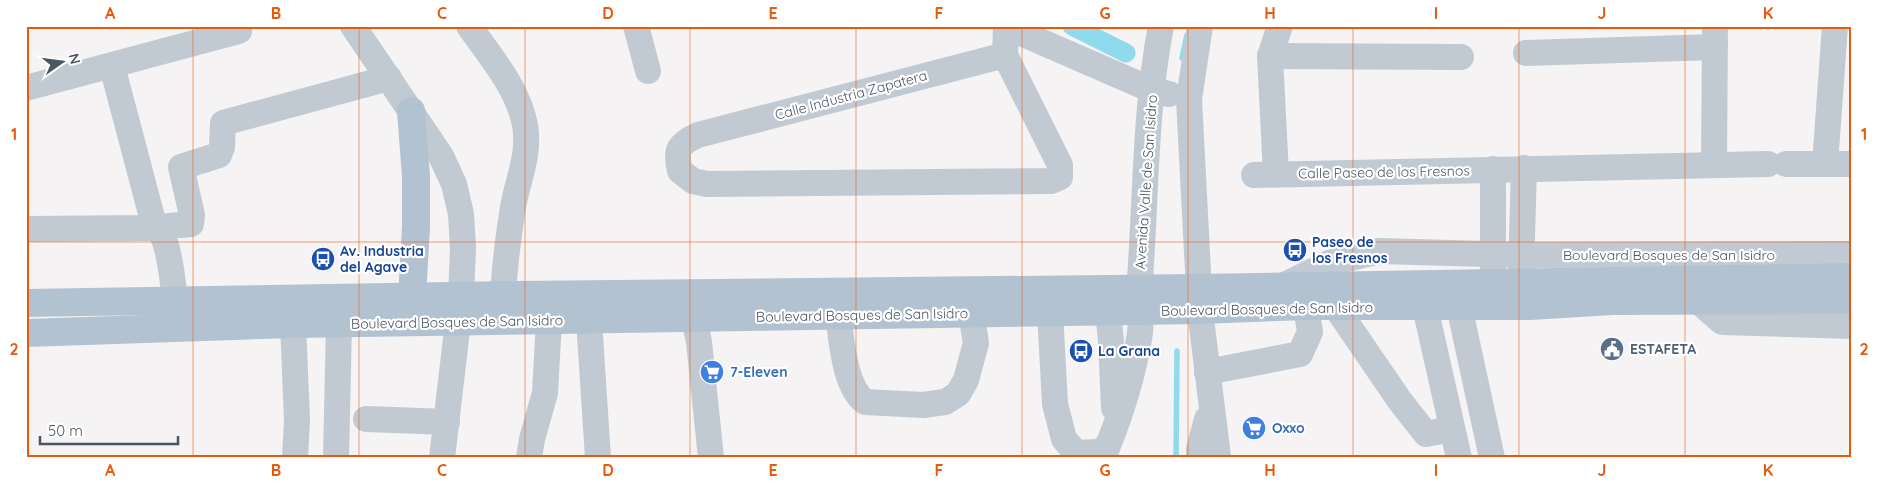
<svg xmlns="http://www.w3.org/2000/svg" width="1878" height="484" font-family="Quicksand,sans-serif">
<style>
.lines{fill:none;stroke-linecap:round;stroke-linejoin:round}
.stream{stroke:#90daee;stroke-width:5.5}
.canal{stroke:#90daee;stroke-width:19}
.minor{stroke:#c1cad2;stroke-width:26}
.major{stroke:#b3c2d1;stroke-width:28}
.grid{fill:none;stroke:#e8590c;stroke-width:1;stroke-opacity:0.55}
.labels{text-anchor:middle;stroke-width:4.5;stroke-linejoin:round;paint-order:stroke}
.street-label{font-size:14px;fill:#4a5661;stroke:#fff}
.transit-label{font-size:14px;font-weight:bold;fill:#164399;stroke:#fff;text-anchor:start}
.service-label{font-size:14px;font-weight:bold;fill:#4e5e75;stroke:#fff;text-anchor:start}
.shop-label{font-size:14px;font-weight:bold;fill:#366cbe;stroke:#fff;text-anchor:start}
.neatline{fill:none;stroke:#e8590c;stroke-width:2}
.grid-label{font-size:16px;text-anchor:middle;font-weight:bold;fill:#e8590c}
</style>
<rect width="100%" height="100%" fill="#f5f3f3"/>
<g class="lines">
<g class="stream">
<polyline points="1182,58 1187,35"/>
<polyline points="1176,458 1177,351"/>
</g>
<polyline class="canal" points="1072,26 1126,53"/>
<g class="minor">
<polyline points="353,26 441,156 454,184 461,214 463,248 461,296 442,458"/>
<path d="M 469,26 C 490,56 518,88 525,125 C 530,155 518,179 513,207 C 507,244 503,281 502,318"/>
<polyline points="636,26 648,71"/>
<polyline points="1005,26 1152,90 1169,94"/>
<polyline points="1200,26 1189,99 1200,310 1218,457"/>
<polyline points="1526,53 1715,47"/>
<path d="M 1005,55 L 698,135 C 678,144 675,150 680,171 L 693,181 L 707,184 L 1051,181 L 1060,177 L 1060,165 L 1005,55 L 1006,27"/>
<polyline points="1270,56 1461,57"/>
<path d="M 112,66 L 153,221 C 169,235 172,277 175,299"/>
<polyline points="26,88 239,31 238,26"/>
<polyline points="1786,164 1852,164"/>
<polyline points="1825,164 1835,26"/>
<polyline points="1714,165 1715,26"/>
<polyline points="1276,174 1270,56 1280,26"/>
<polyline points="1254,175 1768,164"/>
<polyline points="26,229 148,228 191,224 192,215 181,167 219,155 222,147 223,123 389,78"/>
<polyline points="1493,271 1493,169"/>
<polyline points="1521,272 1524,168"/>
<polyline points="1283,286 1329,263 1380,251 1520,255 1852,254"/>
<polyline points="692,297 694,318 699,342 711,458"/>
<polyline points="1698,301 1722,322 1852,326"/>
<polyline points="1335,306 1400,401 1426,434 1451,429"/>
<polyline points="1459,306 1492,458"/>
<polyline points="1425,307 1459,458"/>
<path d="M 1050,312 L 1055,404 L 1064,439 L 1076,453 L 1097,452 L 1107,448 C 1120,416 1133,374 1139,339 C 1143,320 1139,299 1140,279 C 1146,195 1145,109 1161,26"/>
<polyline points="1108,312 1111,341 1114,408"/>
<path d="M 838,316 C 842,341 844,386 865,402 L 923,405 L 945,402 L 958,394 L 966,380 L 976,343 L 971,313"/>
<polyline points="589,320 598,458"/>
<polyline points="293,324 297,420 295,458"/>
<polyline points="1207,372 1300,354 1310,332 1306,306"/>
<polyline points="366,419 447,422"/>
<polyline points="336,458 339,323"/>
<polyline points="529,458 532,439 545,393 549,320"/>
<polyline points="1199,458 1199,449 1207,419"/>
</g>
<g class="major">
<polyline points="411,111 416,176 416,227 412,297"/>
<polyline points="26,303 517,295 1199,288 1852,277"/>
<polyline points="26,333 293,324 1200,310 1306,306 1530,306 1612,301 1852,300"/>
</g>
</g>
<path class="grid" d="M 193,26 L 193,458M 359,26 L 359,458M 525,26 L 525,458M 690,26 L 690,458M 856,26 L 856,458M 1022,26 L 1022,458M 1188,26 L 1188,458M 1353,26 L 1353,458M 1519,26 L 1519,458M 1685,26 L 1685,458M 26,242 L 1852,242"/>
<defs>
<g id="bus-disc" transform="scale(1.25)"><circle r="9.5" fill="#1a4fb4" stroke="#fff"/><path d="M-5-6H5V4H4V6H2V4H-2V6H-4V4H-5ZM-3.5-4V0h7V-4ZM-3.5 1.2v1.5H-2V1.2ZM2 1.2v1.5H3.5V1.2Z" fill="#fff"/></g>
<g id="civic-disc" transform="scale(1.25)"><circle r="9.5" fill="#5c6f8a" stroke="#fff"/><path d="M-.6-6.5H3V-4.5H.6V-3L4-1V1h2V6H-6V1h2V-1L-.6-3ZM-1.2 2.5V6h2.4V2.5Z" fill="#fff"/></g>
<g id="supermarket-disc" transform="scale(1.25)"><circle r="9.5" fill="#3f7fe0" stroke="#fff"/><path d="M-6-5.5h2.5l.6 2H6L4.5 2H-2.5L-4.4-4H-6ZM-1.5 3.2a1.3 1.3 0 1 0 .1 0ZM3 3.2a1.3 1.3 0 1 0 .1 0Z" fill="#fff"/></g>
</defs>
<g fill-rule="evenodd">
<use href="#bus-disc" x="1295" y="250"/>
<use href="#bus-disc" x="323" y="259"/>
<use href="#civic-disc" x="1612" y="349"/>
<use href="#bus-disc" x="1081" y="351"/>
<use href="#supermarket-disc" x="712" y="372"/>
<use href="#supermarket-disc" x="1254" y="428"/>
</g>
<g class="labels">
<g class="street-label">
<text transform="translate(851 95) rotate(-15)" y="5">Calle Industria Zapatera</text>
<text transform="translate(1384 172) rotate(-1)" y="5">Calle Paseo de los Fresnos</text>
<text transform="translate(1146 182) rotate(-86)" y="5">Avenida Valle de San Isidro</text>
<text x="1669" y="260">Boulevard Bosques de San Isidro</text>
<text transform="translate(1267 309) rotate(-1)" y="5">Boulevard Bosques de San Isidro</text>
<text transform="translate(862 315) rotate(-1)" y="5">Boulevard Bosques de San Isidro</text>
<text transform="translate(457 322) rotate(-1)" y="5">Boulevard Bosques de San Isidro</text>
</g>
<g class="transit-label">
<text x="1312" y="247">Paseo de<tspan x="1312" dy="16">los Fresnos</tspan></text>
<text x="340" y="256">Av. Industria<tspan x="340" dy="16">del Agave</tspan></text>
<text x="1098" y="356">La Grana</text>
</g>
<g class="service-label">
<text x="1630" y="354">ESTAFETA</text>
</g>
<g class="shop-label">
<text x="730" y="377">7-Eleven</text>
<text x="1272" y="433">Oxxo</text>
</g>
</g>
<rect width="1878" height="484" fill="none" stroke="#ffffff" stroke-width="55"/>
<g transform="translate(62 62) rotate(76)" stroke="#ffffff" stroke-width="4" paint-order="stroke">
<path d="M0-4L9 19L0 12L-9 19Z" fill="#4a5661"/>
<text y="-8" font-size="14" font-weight="bold" text-anchor="middle" fill="#4a5661">N</text>
</g>
<path d="M40 436v8h138v-8" fill="none" stroke="#4a5661" stroke-width="2.5"/>
<text x="48" y="436" font-size="15" fill="#4a5661" stroke="#ffffff" stroke-width="4" paint-order="stroke">50 m</text>
<rect x="28" y="28" width="1822" height="428" class="neatline"/>
<g class="grid-label">
<text x="110" y="19">A</text>
<text x="276" y="19">B</text>
<text x="442" y="19">C</text>
<text x="608" y="19">D</text>
<text x="773" y="19">E</text>
<text x="939" y="19">F</text>
<text x="1105" y="19">G</text>
<text x="1270" y="19">H</text>
<text x="1436" y="19">I</text>
<text x="1602" y="19">J</text>
<text x="1768" y="19">K</text>
<text x="14" y="140">1</text>
<text x="1864" y="140">1</text>
<text x="14" y="355">2</text>
<text x="1864" y="355">2</text>
<text x="110" y="476">A</text>
<text x="276" y="476">B</text>
<text x="442" y="476">C</text>
<text x="608" y="476">D</text>
<text x="773" y="476">E</text>
<text x="939" y="476">F</text>
<text x="1105" y="476">G</text>
<text x="1270" y="476">H</text>
<text x="1436" y="476">I</text>
<text x="1602" y="476">J</text>
<text x="1768" y="476">K</text>
</g>
</svg>
